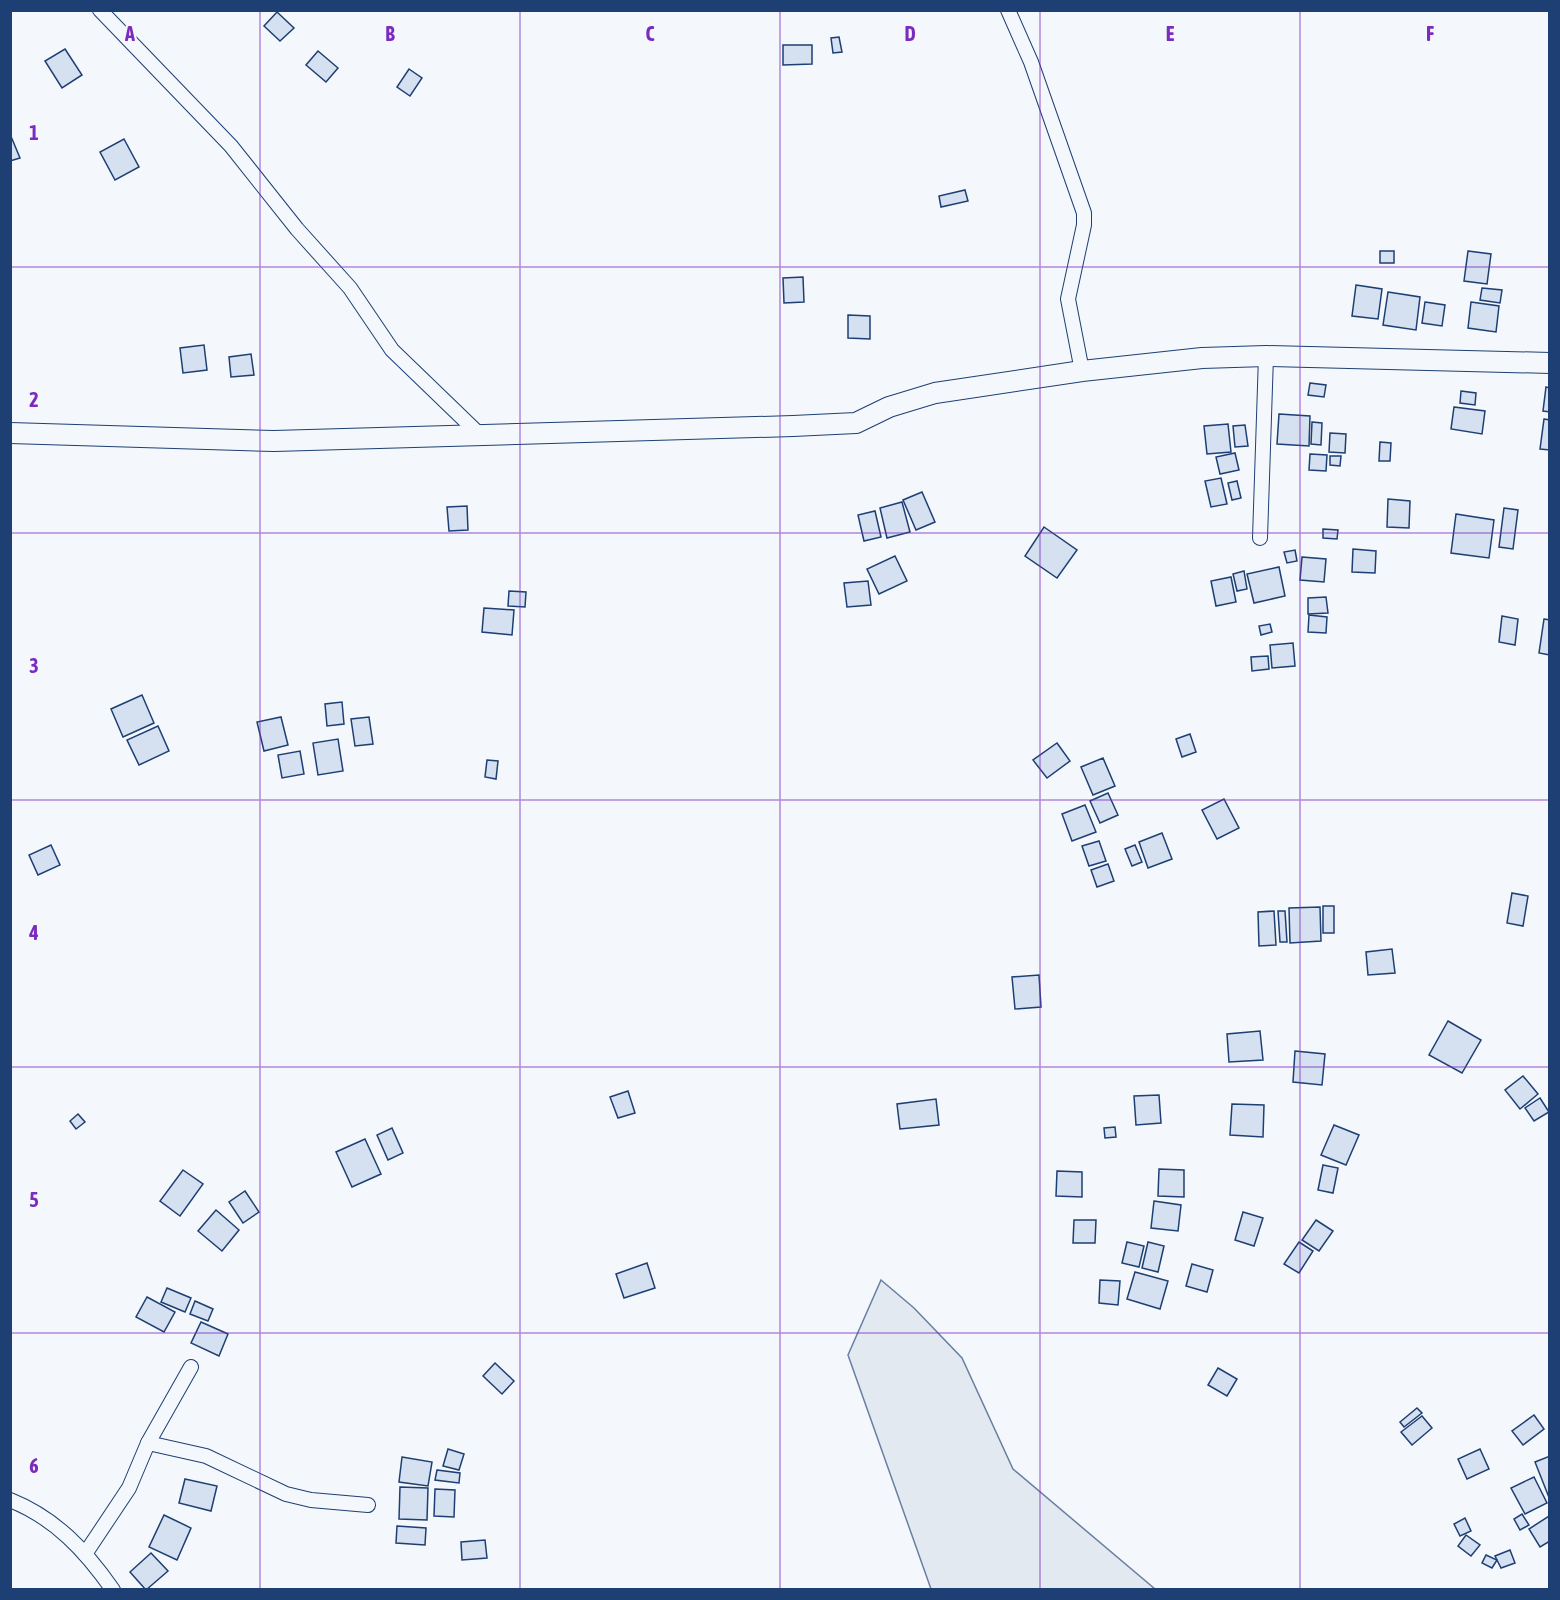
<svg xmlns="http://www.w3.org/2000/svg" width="1560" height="1600" font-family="'Asap Condensed',sans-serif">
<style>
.green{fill:#e3e9f0;stroke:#687fa3;stroke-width:1.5}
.building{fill:#d5e0f0;stroke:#1d3f73;stroke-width:1.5}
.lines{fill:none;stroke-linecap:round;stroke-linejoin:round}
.street-casing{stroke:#1d3f73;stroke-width:16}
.secondary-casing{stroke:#1d3f73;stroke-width:22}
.street{stroke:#f4f7fb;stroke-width:14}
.secondary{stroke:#f4f7fb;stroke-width:20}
.grid{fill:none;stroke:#7b2cbf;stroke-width:1.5;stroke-opacity:0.55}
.grid-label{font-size:20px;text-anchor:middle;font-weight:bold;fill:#7b2cbf;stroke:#f4f7fb;stroke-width:4.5;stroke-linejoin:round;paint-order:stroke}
</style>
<rect width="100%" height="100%" fill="#f4f7fb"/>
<polygon class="green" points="881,1280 914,1308 962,1358 1013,1469 1155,1589 931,1589 848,1355"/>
<g class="building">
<polygon points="277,12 294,28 280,41 264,26"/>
<polygon points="839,37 842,52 833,53 831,38"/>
<polygon points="783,45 812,45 812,64 783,65"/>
<polygon points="65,49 82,75 62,88 45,61"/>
<polygon points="318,51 338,68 326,82 306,65"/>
<polygon points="409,69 422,78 410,96 397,87"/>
<polygon points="10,134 20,158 10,161"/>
<polygon points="124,139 139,167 115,180 100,152"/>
<polygon points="965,190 968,201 941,207 939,196"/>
<rect x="1380" y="251" width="14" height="12"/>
<polygon points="1468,251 1491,254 1487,284 1464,281"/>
<polygon points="803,277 804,302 784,303 783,278"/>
<polygon points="1356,285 1382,289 1378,319 1352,316"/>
<polygon points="1482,288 1502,290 1500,303 1480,300"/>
<polygon points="1388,292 1420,297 1416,330 1383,325"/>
<polygon points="1425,302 1445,305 1442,326 1422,323"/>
<polygon points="1471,302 1499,306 1496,332 1468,328"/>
<polygon points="848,315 870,316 870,339 848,338"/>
<polygon points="204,345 207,370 183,373 180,348"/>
<polygon points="251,354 254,375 231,377 229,357"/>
<polygon points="1310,383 1326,385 1324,397 1308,395"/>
<polygon points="1546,387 1550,388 1550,412 1543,411"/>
<polygon points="1461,391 1476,393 1475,405 1460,403"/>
<polygon points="1454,407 1485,411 1482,434 1451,429"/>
<polygon points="1279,414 1310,416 1309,446 1277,444"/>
<polygon points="1544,419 1550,420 1550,450 1540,449"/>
<polygon points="1312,422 1322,423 1321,445 1311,444"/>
<polygon points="1228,424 1231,452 1207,454 1204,426"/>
<polygon points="1245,425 1248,446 1235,447 1233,426"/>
<polygon points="1330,433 1346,434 1345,453 1329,452"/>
<polygon points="1380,442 1391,443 1390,461 1379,461"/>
<polygon points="1235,453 1239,470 1220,474 1216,457"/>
<polygon points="1310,454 1327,455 1326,471 1309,470"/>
<polygon points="1330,456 1341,456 1340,466 1330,465"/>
<polygon points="1221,478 1227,504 1211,507 1205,481"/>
<polygon points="1237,481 1241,498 1232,500 1228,483"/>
<polygon points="922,492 935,522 916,530 903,500"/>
<polygon points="1388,499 1410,501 1409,528 1387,527"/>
<polygon points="902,502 910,532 887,538 880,508"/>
<polygon points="467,506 468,530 449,531 447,507"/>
<polygon points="1504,508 1518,510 1513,549 1499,547"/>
<polygon points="875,511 881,537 864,541 858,515"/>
<polygon points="1456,514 1494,520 1489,558 1451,553"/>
<polygon points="1044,527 1077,550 1057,578 1025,556"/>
<polygon points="1323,529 1338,530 1337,539 1323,538"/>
<polygon points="1353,549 1376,551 1375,573 1352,572"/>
<polygon points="1295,550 1297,561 1287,563 1284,552"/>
<polygon points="895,556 907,581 879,594 867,569"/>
<polygon points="1302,557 1326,559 1324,582 1300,580"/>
<polygon points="1279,567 1285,596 1254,603 1247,574"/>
<polygon points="1244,571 1247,589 1237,591 1233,574"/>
<polygon points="1231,577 1236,602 1216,606 1211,581"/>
<polygon points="868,581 871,605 847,607 844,583"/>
<polygon points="509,591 526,592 525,607 508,606"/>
<polygon points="1326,597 1328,613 1308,614 1308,598"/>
<polygon points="484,608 514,610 512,635 482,632"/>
<polygon points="1309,615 1327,617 1326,633 1308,632"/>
<polygon points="1502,616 1518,619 1515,645 1499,642"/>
<polygon points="1544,619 1550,620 1550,655 1539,653"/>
<polygon points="1270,624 1272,632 1261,635 1259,626"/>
<polygon points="1293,643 1295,666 1272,668 1270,645"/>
<polygon points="1268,656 1269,669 1252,671 1251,657"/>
<polygon points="142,695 154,723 123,737 111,709"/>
<polygon points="342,702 344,724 327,726 325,704"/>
<polygon points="281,717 288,745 264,751 257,722"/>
<polygon points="369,717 373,744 355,746 351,719"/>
<polygon points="158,726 169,751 139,765 127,740"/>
<polygon points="1190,734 1196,752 1182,757 1176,739"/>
<polygon points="338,739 343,771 318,775 313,743"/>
<polygon points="1057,743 1070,761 1047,778 1033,760"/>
<polygon points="300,751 304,774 282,778 278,755"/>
<polygon points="1103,758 1115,786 1093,795 1081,767"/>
<polygon points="487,760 498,761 496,779 485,777"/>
<polygon points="1108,793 1118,815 1100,823 1090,801"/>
<polygon points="1224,799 1239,828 1217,839 1202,810"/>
<polygon points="1085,805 1096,832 1072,841 1062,814"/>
<polygon points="1162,833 1172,859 1148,868 1139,842"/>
<polygon points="1099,841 1106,861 1089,866 1082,846"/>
<polygon points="51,845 60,865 38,875 29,855"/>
<polygon points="1135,845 1142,862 1132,866 1125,849"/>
<polygon points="1108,864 1114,881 1097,887 1091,870"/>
<polygon points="1512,893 1528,896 1523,926 1507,923"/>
<rect x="1323" y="906" width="11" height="27"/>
<polygon points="1320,907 1321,941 1290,943 1289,908"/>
<polygon points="1274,911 1276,945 1259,946 1258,912"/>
<polygon points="1278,911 1285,911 1287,942 1280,942"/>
<polygon points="1392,949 1395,973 1368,975 1366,952"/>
<polygon points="1039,975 1041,1007 1015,1009 1012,977"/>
<polygon points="1448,1021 1481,1040 1462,1073 1429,1055"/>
<polygon points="1260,1031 1263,1060 1229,1062 1227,1034"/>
<polygon points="1295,1051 1325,1054 1322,1085 1293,1082"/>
<polygon points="1523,1076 1538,1094 1520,1109 1505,1090"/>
<polygon points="628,1091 635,1113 618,1118 610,1097"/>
<polygon points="1159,1095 1161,1123 1136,1125 1134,1096"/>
<polygon points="1540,1098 1549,1112 1534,1121 1525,1108"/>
<polygon points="936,1099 939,1125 900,1129 897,1104"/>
<polygon points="1232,1104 1264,1105 1263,1137 1230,1135"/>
<polygon points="78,1114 85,1122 76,1129 70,1121"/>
<polygon points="1334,1125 1359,1135 1346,1165 1321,1155"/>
<polygon points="1115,1127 1116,1137 1105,1138 1104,1128"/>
<polygon points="392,1128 403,1153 388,1160 377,1135"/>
<polygon points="365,1139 381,1174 352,1187 336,1152"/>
<polygon points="1323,1165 1338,1168 1333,1193 1318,1190"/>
<polygon points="1159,1169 1184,1170 1184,1197 1158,1196"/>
<polygon points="183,1170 203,1184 180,1216 160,1201"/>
<polygon points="1057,1171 1082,1172 1082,1197 1056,1196"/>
<polygon points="245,1191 259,1212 243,1223 229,1202"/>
<polygon points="1154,1201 1181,1205 1178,1231 1151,1228"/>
<polygon points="216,1210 239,1230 222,1251 198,1231"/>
<polygon points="1243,1212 1263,1218 1254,1246 1235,1240"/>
<polygon points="1074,1220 1096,1220 1095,1243 1073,1243"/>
<polygon points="1316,1220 1333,1231 1319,1251 1302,1240"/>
<polygon points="1127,1242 1144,1246 1139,1267 1122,1263"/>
<polygon points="1148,1242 1164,1246 1158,1272 1142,1268"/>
<polygon points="1299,1242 1313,1251 1299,1273 1284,1264"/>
<polygon points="647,1263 655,1288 624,1298 616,1274"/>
<polygon points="1192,1264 1213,1270 1207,1292 1186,1286"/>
<polygon points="1135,1272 1168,1281 1160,1309 1127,1299"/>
<polygon points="1100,1280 1120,1281 1118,1305 1099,1303"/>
<polygon points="167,1288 191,1298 185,1312 161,1302"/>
<polygon points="147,1297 175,1312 164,1332 136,1317"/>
<polygon points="195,1301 213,1309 208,1321 190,1314"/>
<polygon points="201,1322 228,1334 219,1356 191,1343"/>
<polygon points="495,1363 514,1381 502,1394 483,1376"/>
<polygon points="1218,1368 1237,1379 1227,1396 1208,1385"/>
<polygon points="1417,1408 1422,1413 1404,1427 1400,1422"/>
<polygon points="1534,1415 1544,1429 1523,1445 1512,1431"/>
<polygon points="1422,1416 1432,1428 1412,1445 1401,1432"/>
<polygon points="448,1449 464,1454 459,1470 443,1466"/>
<polygon points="1480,1449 1489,1469 1467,1479 1458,1459"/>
<polygon points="1550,1456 1550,1500 1535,1462"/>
<polygon points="402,1457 432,1462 428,1486 399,1482"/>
<polygon points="437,1470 460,1473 459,1483 435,1480"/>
<polygon points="1534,1477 1547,1503 1525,1514 1511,1488"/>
<polygon points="185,1479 217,1486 211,1511 179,1503"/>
<polygon points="400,1487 428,1488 427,1520 399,1519"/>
<polygon points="435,1489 455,1490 454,1517 434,1516"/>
<polygon points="1522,1514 1529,1525 1520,1530 1514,1519"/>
<polygon points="164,1515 191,1528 177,1560 149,1547"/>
<polygon points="1549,1516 1550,1541 1540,1547 1529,1529"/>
<polygon points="1465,1518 1471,1531 1460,1536 1454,1524"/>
<polygon points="397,1526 426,1528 425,1545 396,1543"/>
<polygon points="1466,1535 1480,1545 1471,1556 1458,1546"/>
<polygon points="485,1540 487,1558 462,1560 461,1542"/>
<polygon points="1510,1550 1515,1563 1501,1568 1495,1556"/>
<polygon points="151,1553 168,1571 146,1590 130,1572"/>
<polygon points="1486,1555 1497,1560 1492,1568 1482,1563"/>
</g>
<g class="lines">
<g class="street-casing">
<g id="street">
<polyline points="100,10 231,146 297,229 350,288 392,350 479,434"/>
<polyline points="1008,10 1031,62 1084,213 1084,225 1068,299 1082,371"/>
<polyline points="1260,538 1266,356"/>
<polyline points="148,1443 206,1456 286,1494 311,1500 368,1505"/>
<path d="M 10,1500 C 55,1518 85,1550 113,1590"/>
<polyline points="85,1554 129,1488 148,1443 191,1367"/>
</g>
</g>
<g class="secondary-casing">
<polyline id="secondary" points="10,433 274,441 793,426 856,423 889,407 935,393 1082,371 1202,358 1266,356 1550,363"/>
</g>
<use href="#street" class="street"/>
<use href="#secondary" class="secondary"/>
</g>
<path class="grid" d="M 260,10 L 260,1590M 520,10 L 520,1590M 780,10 L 780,1590M 1040,10 L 1040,1590M 1300,10 L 1300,1590M 10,267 L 1550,267M 10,533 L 1550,533M 10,800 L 1550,800M 10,1067 L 1550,1067M 10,1333 L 1550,1333"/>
<g class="grid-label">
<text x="130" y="41">A</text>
<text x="390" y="41">B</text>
<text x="650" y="41">C</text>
<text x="910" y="41">D</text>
<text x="1170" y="41">E</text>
<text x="1430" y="41">F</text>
<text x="34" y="140">1</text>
<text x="34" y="407">2</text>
<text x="34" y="673">3</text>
<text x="34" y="940">4</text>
<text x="34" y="1207">5</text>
<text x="34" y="1473">6</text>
</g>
<rect width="1560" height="1600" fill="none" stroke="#1d3f73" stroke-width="24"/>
</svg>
